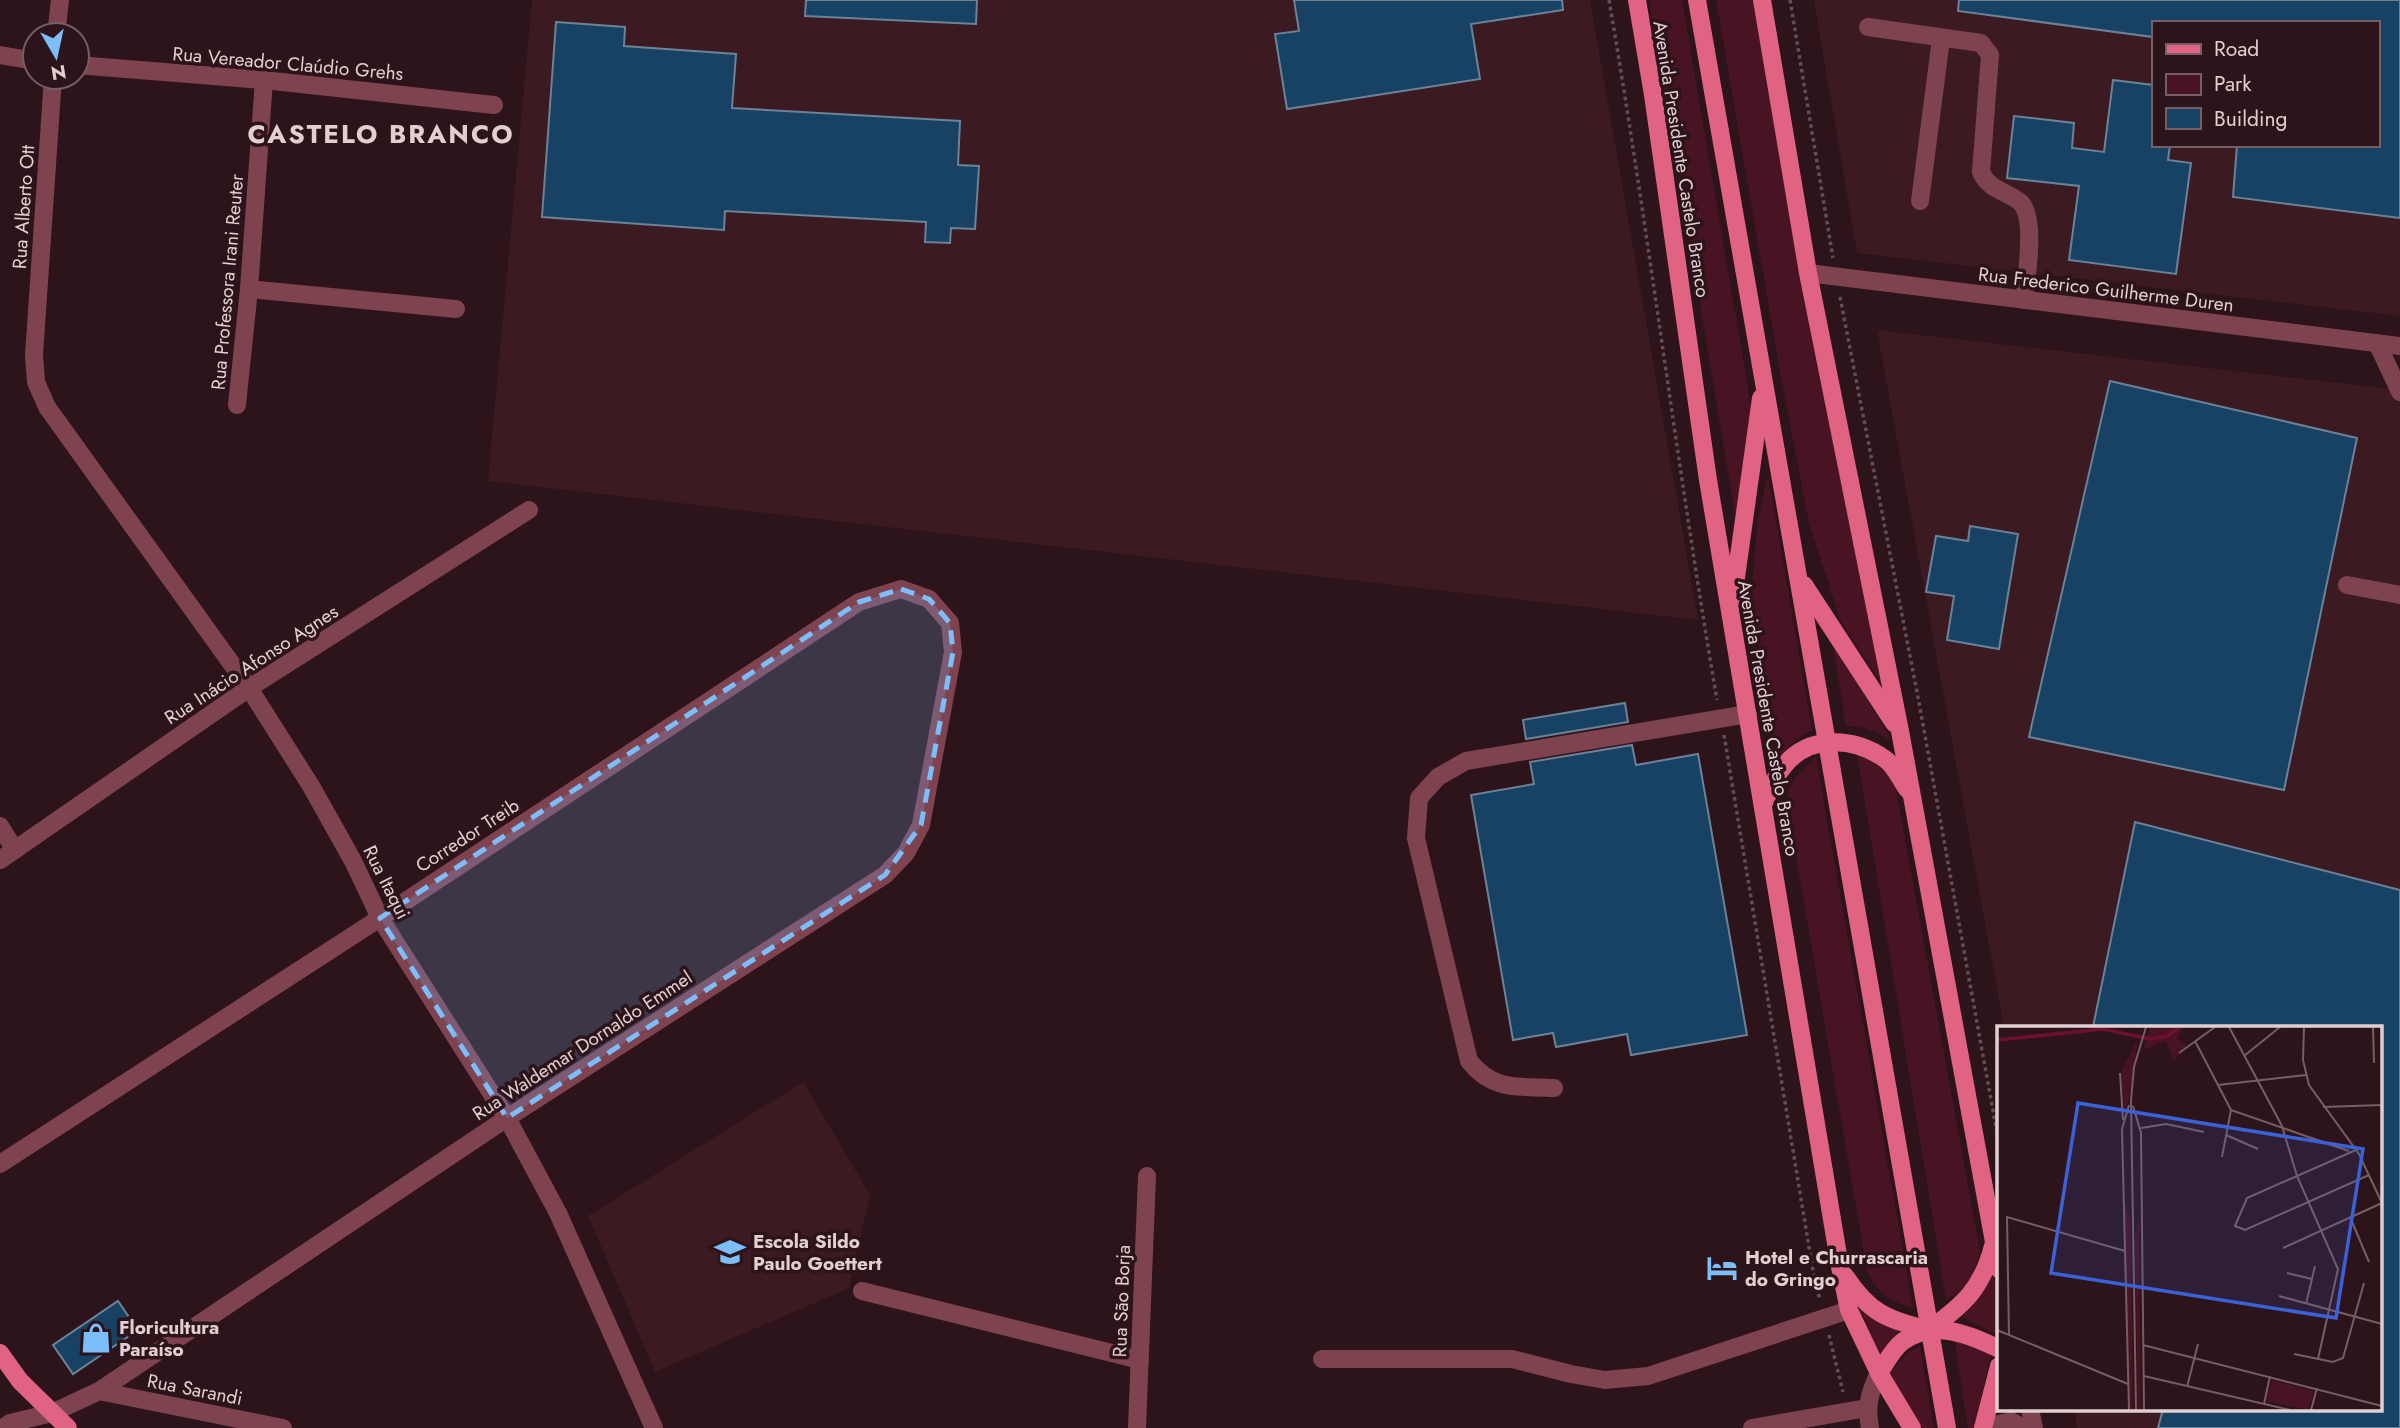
<svg xmlns="http://www.w3.org/2000/svg" width="2400" height="1428" font-family="Jost,sans-serif">
<style>
.built{fill:#3b1a22;fill-rule:evenodd}
.green{fill:#481322}
.building{fill:#174264;stroke:#6b8297;stroke-width:2}
.lines{fill:none;stroke-linecap:round;stroke-linejoin:round}
.path{stroke:#644e53;stroke-width:3.5;stroke-dasharray:3.5 3.5;stroke-linecap:butt}
.minor{stroke:#7f4350;stroke-width:18}
.major{stroke:#e06383;stroke-width:18}
.marked{fill:#7cbef9;fill-opacity:0.2;stroke:#7cbef9;stroke-width:5;stroke-dasharray:14 9;stroke-linejoin:round}
.labels{text-anchor:middle;stroke-width:7;stroke-linejoin:round;paint-order:stroke}
.street-label{font-size:19px;fill:#e1cfd2;stroke:#2d141a}
.poi-label{font-size:19px;font-weight:bold;fill:#e1cfd2;stroke:#2d141a;text-anchor:start}
.district-label{font-size:26px;font-weight:bold;letter-spacing:2px;fill:#e1cfd2;stroke:#2d141a}
.inset-river{fill:none;stroke:#6d1031;stroke-width:3.5}
.inset-road{fill:none;stroke:#755f64;stroke-width:2}
.view{fill:#3a61d7;fill-opacity:0.15;stroke:#3a61d7;stroke-width:3.5}
.inset-edge{fill:none;stroke:#e1cfd2;stroke-width:3.5}
</style>
<rect width="100%" height="100%" fill="#2d141a"/>
<g class="built">
<polygon points="532,0 1590,0 1698,620 488,481"/>
<path d="M 1814,0 L 2400,0 L 2400,316 L 1857,253 ZM 2153,23 L 2377,23 L 2377,145 L 2153,145 Z"/>
<polygon points="1877,330 2400,390 2400,1428 2077,1428 2074,1409 2381,1409 2381,1027 2004,1027"/>
<polygon points="803,1082 870,1195 849,1288 655,1372 588,1216"/>
</g>
<g class="green">
<polygon points="1649,0 1682,0 1752,412 1737,526"/>
<polygon points="1716,0 1759,0 1882,684 1841,622 1809,523 1782,383"/>
<polygon points="1768,474 1812,730 1795,740 1778,760 1751,596 1758,519"/>
<path d="M 1832,640 L 1892,741 C 1876,732 1864,726 1846,726 Z"/>
<path d="M 1856,748 L 1879,759 L 1894,779 L 1980,1251 C 1976,1273 1967,1290 1946,1300 Z"/>
<path d="M 1816,757 L 1913,1308 C 1891,1302 1877,1293 1867,1271 L 1787,804 C 1788,781 1800,772 1816,757 Z"/>
<polygon points="1994,1273 1999,1301 1999,1336 1962,1317 1977,1300"/>
<polygon points="1858,1304 1906,1330 1895,1336 1880,1355"/>
<polygon points="1954,1338 1991,1353 1975,1428 1968,1428"/>
<polygon points="1920,1346 1934,1428 1922,1428 1889,1374 1907,1353"/>
</g>
<g class="building">
<polygon points="806,0 977,0 976,24 805,16"/>
<polygon points="1294,0 1562,0 1563,10 1471,24 1480,79 1287,109 1275,34 1299,31"/>
<polygon points="1959,0 2400,0 2400,218 2233,197 2237,145 2377,145 2377,23 2153,23 2153,37 1958,11"/>
<polygon points="556,22 625,27 624,46 736,54 732,108 960,121 958,165 979,166 975,229 951,228 950,243 925,242 926,222 725,211 724,230 542,217"/>
<polygon points="2113,80 2153,85 2153,145 2170,145 2168,160 2191,163 2176,274 2069,260 2079,186 2007,178 2014,116 2074,123 2072,148 2104,152"/>
<polygon points="2110,381 2357,438 2284,790 2029,737"/>
<polygon points="1970,526 2018,534 1999,649 1947,640 1954,596 1926,592 1936,536 1968,541"/>
<polygon points="1625,703 1628,722 1526,739 1523,720"/>
<polygon points="1632,745 1636,765 1698,754 1747,1035 1631,1055 1627,1034 1556,1047 1553,1033 1513,1040 1471,795 1534,784 1530,762"/>
<polygon points="2135,822 2400,890 2400,1428 2158,1428 2163,1409 2381,1409 2381,1027 2093,1027"/>
<polygon points="118,1301 138,1330 73,1374 53,1345"/>
</g>
<g class="lines">
<g class="path">
<path d="M 1609,0 C 1649,233 1677,467 1717,700"/>
<polyline points="1790,0 1833,258"/>
<polyline points="1840,297 1918,697 1999,1144"/>
<polyline points="1724,735 1813,1271 1820,1300"/>
<polyline points="1829,1335 1843,1392"/>
</g>
<g class="minor">
<path d="M 1868,27 L 1981,43 L 1990,55 L 1981,172 C 1989,190 2006,191 2020,202 C 2037,217 2026,279 2024,300"/>
<polyline points="56,35 60,0"/>
<polyline points="0,55 35,61"/>
<polyline points="77,65 264,80 494,105"/>
<polyline points="53,77 34,355 36,382 47,407 249,688 311,786 353,861 380,918 507,1118 558,1213 654,1428"/>
<polyline points="1920,201 1941,39"/>
<polyline points="1808,273 2400,346"/>
<polyline points="249,289 456,309"/>
<polyline points="2377,343 2400,392"/>
<polyline points="237,405 249,289 264,80"/>
<polyline points="2347,585 2400,595"/>
<polyline points="0,826 15,850"/>
<polyline points="0,860 249,688 529,510"/>
<path d="M 1554,1088 C 1518,1086 1494,1092 1469,1061 L 1416,838 L 1419,798 L 1438,777 L 1466,761 L 1748,714"/>
<polyline points="0,1164 380,918 859,602 901,589 929,599 950,623 953,652 921,825 906,853 885,875 507,1118 99,1391 52,1413 10,1423 3,1428"/>
<polyline points="862,1291 1140,1360"/>
<polyline points="1322,1359 1512,1359 1571,1374 1605,1380 1648,1376 1849,1310"/>
<polyline points="99,1391 283,1428"/>
<polyline points="2030,1409 2034,1428"/>
<polyline points="1137,1428 1147,1176"/>
<polyline points="1752,1428 1867,1408"/>
<path d="M 1870,1428 C 1866,1406 1869,1393 1879,1373"/>
<polyline points="1983,1428 2011,1421 2023,1428"/>
</g>
<g class="major">
<polyline points="1637,0 1653,95 1708,480 1840,1267 1849,1310 1879,1373 1912,1428"/>
<polyline points="1697,0 1947,1428"/>
<polyline points="1762,0 1808,273 1900,731 1999,1269"/>
<polyline points="1804,585 1894,723"/>
<polyline points="1733,599 1761,398"/>
<path d="M 1763,805 C 1769,792 1774,778 1783,767 C 1808,734 1854,737 1885,759 C 1894,765 1901,780 1907,789"/>
<path d="M 1845,1276 C 1870,1314 1887,1319 1929,1330 C 1963,1305 1982,1289 1993,1246"/>
<polyline points="0,1353 20,1381 68,1428"/>
<path d="M 1879,1373 C 1886,1363 1892,1350 1902,1342 C 1933,1319 1969,1334 1999,1349"/>
<polyline points="1983,1428 1999,1366"/>
</g>
</g>
<path class="marked" d="M 901,589 L 929,599 L 950,623 L 953,652 L 921,825 L 885,875 L 507,1118 L 380,918 L 859,602 Z"/>
<defs>
<g id="school-bare" transform="scale(2.415)"><path d="M0-5L7-2L0 1L-7-2ZM-4 1L0 2.5L4 1V4Q0 6-4 4Z" fill="#7cbef9" stroke="#2d141a" stroke-width="2.5" paint-order="stroke"/></g>
<g id="hotel-bare" transform="scale(2.415)"><path d="M-6-4.5h1.5V1H6V5H4.5V3h-9V5H-6ZM-4 0a1.8 1.8 0 1 1 3.6 0ZM.5 0V-2.5h3Q6-2.5 6 0Z" fill="#7cbef9" stroke="#2d141a" stroke-width="2.5" paint-order="stroke"/></g>
<g id="shop-bare" transform="scale(2.415)"><path d="M-5-2.5h2.3a2.7 3.5 0 0 1 5.4 0H5L5.5 6h-11ZM-1.5-2.5h3a1.5 2.3 0 0 0-3 0Z" fill="#7cbef9" stroke="#2d141a" stroke-width="2.5" paint-order="stroke"/></g>
</defs>
<g fill-rule="evenodd">
<use href="#school-bare" x="730" y="1252"/>
<use href="#hotel-bare" x="1722" y="1268"/>
<use href="#shop-bare" x="96" y="1338"/>
</g>
<g class="labels">
<g class="street-label">
<text transform="translate(288 63) rotate(5)" y="7">Rua Vereador Claúdio Grehs</text>
<text transform="translate(1682 159) rotate(81)" y="7">Avenida Presidente Castelo Branco</text>
<text transform="translate(23 207) rotate(-86)" y="7">Rua Alberto Ott</text>
<text transform="translate(227 282) rotate(-85)" y="7">Rua Professora Irani Reuter</text>
<text transform="translate(2106 289) rotate(7)" y="7">Rua Frederico Guilherme Duren</text>
<text transform="translate(251 664) rotate(-33)" y="7">Rua Inácio Afonso Agnes</text>
<text transform="translate(1769 718) rotate(80)" y="7">Avenida Presidente Castelo Branco</text>
<text transform="translate(467 835) rotate(-33)" y="7">Corredor Treib</text>
<text transform="translate(387 882) rotate(63)" y="7">Rua Itaqui</text>
<text transform="translate(582 1045) rotate(-33)" y="7">Rua Waldemar Dornaldo Emmel</text>
<text transform="translate(1121 1301) rotate(-88)" y="7">Rua São Borja</text>
<text transform="translate(195 1389) rotate(11)" y="7">Rua Sarandi</text>
</g>
<g class="poi-label">
<text x="753" y="1248">Escola Sildo<tspan x="753" dy="22">Paulo Goettert</tspan></text>
<text x="1745" y="1264">Hotel e Churrascaria<tspan x="1745" dy="22">do Gringo</tspan></text>
<text x="119" y="1334">Floricultura<tspan x="119" dy="22">Paraíso</tspan></text>
</g>
<g class="district-label">
<text x="381" y="143">CASTELO BRANCO</text>
</g>
</g>
<g transform="translate(1997 1026)">
<rect width="385" height="385" fill="#2d141a"/>
<path d="M 153,1 L 187,1 L 180,13 L 190,18 L 177,35 L 169,15 L 146,24 ZM 141,13 L 131,77 L 127,84 L 124,46 ZM 128,176 L 134,196 L 136,384 L 132,384 ZM 142,197 L 144,384 L 141,384 L 138,210 ZM 275,354 L 317,365 L 311,384 L 269,375 Z" fill="#481322"/>
<path class="inset-river" d="M 0,14 L 106,3 L 153,13 L 170,10 L 183,1"/>
<path class="inset-road" d="M 232,1 L 285,100 L 300,150 L 341,243 L 321,333M 307,1 L 306,34 L 312,59 L 362,128 L 385,177M 376,1 L 377,37M 198,15 L 234,84 L 225,131M 182,27 L 218,1M 247,30 L 283,1M 123,47 L 126,94M 221,59 L 309,49M 136,80 L 144,107 L 147,384M 326,81 L 385,79M 234,84 L 352,125M 144,102 L 169,98 L 207,106M 229,109 L 261,123M 359,124 L 250,172 L 238,200 L 248,204 L 372,149M 353,191 L 372,236M 286,222 L 385,177M 290,247 L 315,253M 282,270 L 385,298M 309,278 L 318,240M 0,304 L 131,358M 12,309 L 10,191 L 128,225M 146,319 L 385,380M 297,328 L 336,336 L 346,332 L 367,257M 147,350 L 293,384M 190,361 L 201,318M 267,378 L 273,350M 132,384 L 125,103 L 132,79M 139,384 L 134,74 L 137,41 L 149,1M 314,384 L 320,362"/>
<path class="view" d="M 81,77 L 366,123 L 339,292 L 54,247 Z"/>
<rect width="385" height="385" class="inset-edge"/>
</g>
<rect x="2152" y="21" width="228" height="126" fill="#2d141a" stroke="#755f64" stroke-width="2"/>
<rect x="2166" y="44" width="35" height="10" fill="#e06383" stroke="#755f64" stroke-width="2"/>
<text x="2214" y="56" font-size="21" fill="#e1cfd2">Road</text>
<rect x="2166" y="74" width="35" height="21" fill="#481322" stroke="#755f64" stroke-width="2"/>
<text x="2214" y="91" font-size="21" fill="#e1cfd2">Park</text>
<rect x="2166" y="108" width="35" height="21" fill="#174264" stroke="#755f64" stroke-width="2"/>
<text x="2214" y="126" font-size="21" fill="#e1cfd2">Building</text>
<g transform="translate(56 56) rotate(171)"><circle r="33" fill="#2d141a" stroke="#755f64" stroke-width="2"/>
<path d="M0-5L12 26L0 18L-12 26Z" fill="#7cbef9"/>
<text y="-10" font-size="19" font-weight="bold" text-anchor="middle" fill="#e1cfd2">N</text>
</g>
</svg>
